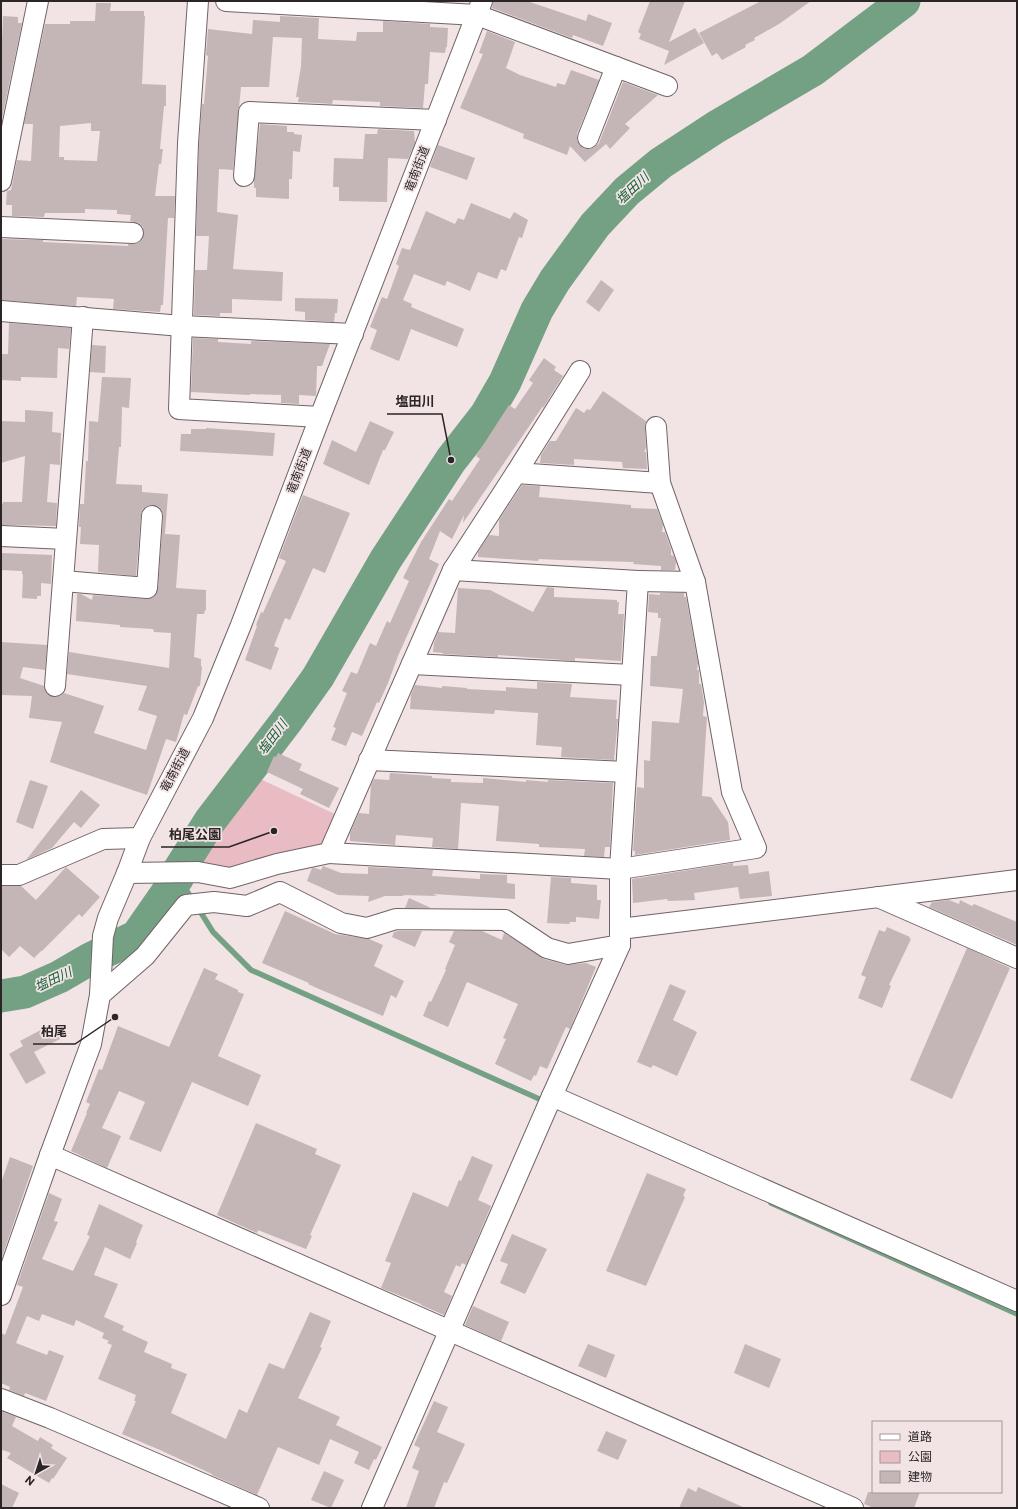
<svg xmlns="http://www.w3.org/2000/svg" width="1018" height="1509" font-family="Commissioner,'Noto Sans JP',sans-serif">
<style>
.green{fill:#e9bcc4}
.lines{fill:none;stroke-linecap:round;stroke-linejoin:round}
.stream{stroke:#74a184;stroke-width:5.5}
.river{stroke:#74a184;stroke-width:33}
.building{fill:#c4b5b7;fill-rule:evenodd}
.street-casing{stroke:#716466;stroke-width:22}
.street{stroke:#fff;stroke-width:20}
.labels{text-anchor:middle;stroke-width:3.5;stroke-linejoin:round;paint-order:stroke}
.street-label{font-size:12px;fill:#2b2526;stroke:#f2e3e5}
.water-label{font-size:13px;font-style:italic;fill:#14603a;stroke:#f2e3e5}
.leader{fill:none;stroke:#2b2526;stroke-width:1.5}
.callout-dot{fill:#2b2526;stroke:#f2e3e5;stroke-width:1.5}
.callout-label{font-size:13px;text-anchor:middle;font-weight:bold;fill:#2b2526;stroke:#f2e3e5;stroke-width:3.5;stroke-linejoin:round;paint-order:stroke}
</style>
<rect width="100%" height="100%" fill="#f2e3e5"/>
<polygon class="green" points="256,777 337,815 325,847 231,872 194,862"/>
<g class="lines">
<g class="stream">
<polyline points="178,877 192,899"/>
<polyline points="198,908 213,932 251,970 546,1102"/>
<polyline points="771,1203 1017,1314"/>
</g>
<polyline class="river" points="1,996 25,992 59,977 90,959 137,936 178,877 179,870 210,821 288,719 318,677 386,559 451,460 486,415 505,382 537,310 555,280 595,225 627,191 661,163 716,127 813,70 904,1"/>
</g>
<g class="building">
<polygon points="493,1 527,1 586,21 588,14 612,23 603,46 573,35 572,38 492,8"/>
<polygon points="650,1 685,1 669,42 695,28 704,43 664,65 669,51 639,39 641,34 638,32"/>
<polygon points="761,1 811,1 779,24 754,38 755,40 745,45 746,47 722,60 717,53 712,56 699,33"/>
<path d="M 96,3 L 111,3 L 110,11 L 144,11 L 144,16 L 145,16 L 142,84 L 166,85 L 166,106 L 164,106 L 160,149 L 163,149 L 161,164 L 159,164 L 155,196 L 175,196 L 174,218 L 168,218 L 163,305 L 161,305 L 160,312 L 113,309 L 114,299 L 77,297 L 76,306 L 1,300 L 1,239 L 43,240 L 43,242 L 128,246 L 128,244 L 138,243 L 143,239 L 144,233 L 143,227 L 139,223 L 130,221 L 131,215 L 117,214 L 117,210 L 85,209 L 85,213 L 45,213 L 44,217 L 12,216 L 12,205 L 6,205 L 7,191 L 11,190 L 17,160 L 31,161 L 33,124 L 24,124 L 45,24 L 70,24 L 70,21 L 95,21 ZM 91,123 L 91,131 L 100,131 L 97,161 L 64,160 L 64,157 L 59,157 L 60,126 Z"/>
<polygon points="3,16 18,17 18,23 22,23 1,123 1,67"/>
<polygon points="280,16 319,18 318,39 356,41 357,32 383,32 383,21 430,24 430,27 448,28 447,47 446,47 445,53 430,52 428,84 425,84 423,108 380,106 380,102 333,100 332,104 317,103 298,102 299,97 296,97 301,66 302,38 273,37 269,87 241,87 233,170 219,169 217,212 238,215 233,269 283,272 282,301 232,299 232,313 220,313 220,316 194,315 195,270 207,270 209,236 196,236 199,144 202,104 204,104 208,56 206,55 208,29 252,34 253,20 280,22"/>
<polygon points="487,31 515,42 506,68 520,75 556,87 557,83 565,85 571,70 599,80 577,134 577,140 579,145 584,149 590,149 595,147 599,143 623,82 658,95 625,124 630,128 610,149 606,144 585,162 570,146 567,155 523,138 524,134 460,108 483,54 479,53"/>
<polygon points="260,124 287,126 287,132 294,132 294,134 302,135 300,152 293,151 292,179 289,179 289,199 256,197 256,188 254,188 254,180"/>
<polygon points="378,129 414,131 415,143 408,159 388,158 387,202 339,201 339,187 333,187 334,158 363,159 365,134 377,134"/>
<polygon points="438,145 475,158 467,180 430,167"/>
<polygon points="471,203 510,219 514,212 528,220 522,238 519,237 506,271 501,269 497,279 478,272 470,291 447,281 445,286 414,274 403,300 412,304 411,307 464,329 457,347 411,329 399,361 370,349 377,330 370,327 382,297 387,299 399,266 396,264 402,248 410,250 426,211 455,224 458,218 464,220"/>
<polygon points="601,280 614,290 599,312 586,302"/>
<polygon points="295,298 338,299 337,313 335,313 334,322 305,320 305,312 295,311"/>
<polygon points="9,323 71,328 69,349 58,348 57,378 21,377 21,381 1,380 1,354 8,354"/>
<polygon points="193,338 218,339 218,342 251,344 251,341 330,344 322,366 317,366 316,396 299,395 299,404 281,403 281,395 250,394 250,395 191,392"/>
<polygon points="92,345 106,346 105,373 90,372"/>
<polygon points="544,358 556,367 554,370 563,376 543,408 543,406 463,523 464,515 452,539 440,531 429,559 439,564 398,656 388,683 379,703 377,702 362,736 352,732 346,746 331,740 336,728 333,727 347,693 342,691 351,672 357,674 370,643 376,646 387,621 390,623 409,581 403,578 421,542 449,499 452,501 480,459 476,456 509,405 515,409 533,383 529,380"/>
<polygon points="102,377 131,378 129,408 122,407 121,447 119,447 116,484 142,485 142,492 168,494 165,534 180,535 176,588 206,590 206,610 205,610 204,614 197,614 194,657 201,659 201,666 202,667 200,686 198,686 187,715 184,714 176,742 166,739 147,795 50,762 62,722 29,718 32,696 1,695 1,642 47,645 45,670 23,667 20,678 44,686 45,691 48,695 54,697 60,696 64,693 104,706 94,733 146,750 157,716 138,710 147,686 67,674 69,652 169,668 171,633 154,632 153,629 120,627 120,625 76,621 77,594 81,594 92,600 93,595 146,599 152,598 156,595 158,589 163,517 162,511 158,506 152,505 147,506 143,509 141,515 136,576 98,572 99,545 80,544 81,527 79,527 80,504 84,504 86,461 88,461 89,421 98,422"/>
<polygon points="603,391 646,421 645,428 646,448 644,452 646,452 647,469 623,468 622,462 574,459 574,465 540,463 541,455 550,441 556,441 576,408 584,413 587,409 590,410"/>
<polygon points="25,410 53,412 52,432 61,433 60,465 50,464 47,502 57,503 56,526 1,525 1,505 2,505 3,502 22,502 25,456 1,463 1,421 25,422"/>
<polygon points="370,421 394,432 385,450 383,450 369,485 323,464 332,440 356,452"/>
<polygon points="206,428 275,433 273,456 180,451 181,434 191,434 191,429 206,429"/>
<polygon points="522,485 540,486 539,497 631,505 631,508 657,509 663,525 662,532 665,532 671,549 671,555 674,556 676,562 675,570 661,570 661,566 633,564 634,562 560,560 539,559 538,561 478,557 478,552 489,535 499,536 499,520"/>
<polygon points="303,495 350,513 325,573 313,568 290,620 285,618 274,646 279,648 271,670 245,660 257,626 256,625 261,612 263,613 286,561 279,558"/>
<polygon points="1,553 52,555 51,584 41,583 41,596 37,596 37,599 22,598 23,575 22,574 22,571 1,570"/>
<polygon points="547,587 554,588 554,597 617,600 617,602 619,602 618,614 624,614 621,661 575,658 575,661 498,655 498,657 443,654 443,653 433,652 434,643 438,632 455,633 458,588 490,590 533,612"/>
<polygon points="660,593 684,593 684,597 686,597 698,663 697,670 699,670 699,684 701,684 704,702 703,716 707,717 702,796 711,797 728,822 730,840 635,855 635,851 633,851 637,787 644,788 644,760 650,761 652,721 679,723 683,689 650,686 651,656 657,656 661,618 658,618 658,613 648,612 649,594 660,595"/>
<polygon points="537,682 572,684 570,697 617,700 616,719 618,719 614,760 561,757 562,747 536,745 538,713 495,710 494,714 410,709 411,695 415,685 442,688 442,686 467,688 467,689 506,691 506,687 537,689"/>
<polygon points="278,753 302,764 299,770 339,788 329,808 300,794 303,789 267,772 274,756 276,757"/>
<polygon points="390,773 432,776 432,778 451,779 451,782 483,783 483,778 526,782 526,780 548,782 548,780 613,783 610,847 605,847 604,857 584,856 585,849 539,847 539,844 496,841 499,806 461,803 458,849 432,847 433,838 396,835 395,845 350,841 350,833 359,813 369,814 371,785 374,779 389,780"/>
<polygon points="30,780 48,786 33,829 16,822"/>
<polygon points="81,790 100,805 81,828 74,822 52,848 26,860"/>
<polygon points="733,863 733,866 748,865 749,874 769,871 772,896 740,899 738,887 694,893 695,900 668,901 667,899 633,903 632,879"/>
<polygon points="323,866 341,873 368,874 368,867 433,870 432,876 480,879 480,874 507,875 507,883 515,884 515,899 433,894 437,896 402,895 405,896 385,896 368,902 369,896 338,895 307,881 312,868 315,868 321,870"/>
<polygon points="66,867 100,897 82,917 79,914 42,951 41,951 34,958 20,946 9,957 1,949 1,886 21,886 36,900"/>
<polygon points="551,877 571,878 571,883 597,885 597,900 601,900 599,919 576,917 576,922 570,922 569,924 547,923"/>
<polygon points="409,898 431,908 405,908"/>
<polygon points="949,900 959,904 960,900 972,906 974,904 1017,922 1017,945 929,907 932,902"/>
<polygon points="285,911 335,934 369,939 383,945 374,966 404,981 396,998 391,995 383,1016 319,989 308,984 309,983 262,963"/>
<polygon points="887,927 910,937 909,938 911,939 889,985 891,986 882,1008 858,998 866,977 861,975 879,930 885,932"/>
<polygon points="398,931 422,931 415,947 392,937 394,932"/>
<polygon points="454,931 482,931 502,940 504,933 544,959 565,965 586,963 596,967 570,1029 566,1027 547,1069 540,1066 536,1076 534,1075 531,1081 495,1064 506,1039 503,1038 518,1004 467,982 448,1027 423,1016 429,1001 431,1002 446,970 445,969 455,945 449,942"/>
<polygon points="967,948 1010,968 952,1099 910,1080"/>
<polygon points="204,968 218,974 215,979 238,990 238,992 244,994 218,1056 261,1075 248,1106 192,1082 161,1152 129,1139 145,1102 119,1091 102,1128 121,1136 107,1168 71,1151 87,1113 86,1113 90,1104 86,1102 99,1069 102,1070 118,1026 169,1047"/>
<polygon points="670,984 686,991 673,1020 697,1032 677,1076 653,1065 651,1068 637,1062"/>
<polygon points="52,1024 60,1039 34,1052 46,1073 26,1084 9,1054 23,1046 20,1041"/>
<polygon points="256,1123 317,1149 315,1154 341,1165 310,1235 312,1236 306,1249 258,1230 257,1233 217,1215"/>
<polygon points="472,1156 493,1165 478,1200 491,1206 466,1265 462,1263 460,1267 456,1265 444,1292 452,1296 444,1315 421,1305 421,1304 381,1288 391,1263 385,1261 413,1192 448,1207 459,1180 461,1181"/>
<polygon points="10,1157 33,1166 1,1260 1,1183"/>
<polygon points="647,1173 686,1189 683,1196 685,1197 646,1286 606,1271"/>
<polygon points="49,1193 62,1199 54,1221 58,1222 42,1259 73,1271 90,1236 87,1235 99,1204 143,1225 136,1242 137,1243 130,1259 105,1247 94,1275 118,1284 104,1317 124,1326 122,1330 148,1342 144,1352 172,1364 171,1368 187,1374 171,1413 226,1439 239,1409 247,1413 269,1363 284,1369 310,1312 331,1321 320,1347 322,1348 298,1398 340,1417 336,1425 382,1447 376,1460 374,1459 369,1470 354,1463 359,1452 330,1439 319,1465 278,1447 257,1495 212,1475 212,1474 160,1450 122,1434 136,1401 134,1401 136,1395 98,1379 112,1345 107,1343 109,1341 102,1338 104,1333 76,1320 74,1326 42,1314 39,1321 27,1316 16,1343 47,1355 49,1350 64,1356 46,1401 25,1393 24,1396 9,1390 10,1387 1,1383 1,1333 5,1335 23,1287 17,1285"/>
<polygon points="512,1234 547,1249 525,1294 500,1283 508,1264 500,1261"/>
<polygon points="473,1306 509,1322 501,1341 465,1325"/>
<polygon points="588,1344 615,1355 606,1378 578,1366"/>
<polygon points="745,1344 781,1359 769,1388 734,1373"/>
<polygon points="434,1401 448,1407 437,1432 465,1444 447,1483 444,1482 434,1508 406,1508 419,1471 412,1468 420,1448 414,1445"/>
<polygon points="1,1411 16,1417 12,1426 38,1441 40,1437 53,1445 51,1448 67,1458 53,1479 52,1478 49,1483 7,1458 11,1453 3,1450 1,1452"/>
<polygon points="606,1431 627,1440 618,1460 597,1451"/>
<polygon points="324,1471 344,1480 331,1508 311,1500"/>
<polygon points="1,1484 19,1493 12,1508 1,1508"/>
<polygon points="698,1487 745,1508 679,1508 688,1488 696,1492"/>
<polygon points="868,1492 920,1492 914,1508 874,1508 864,1504"/>
</g>
<g class="lines">
<g class="street-casing">
<g id="street">
<polyline points="198,1 188,143 179,409 320,417"/>
<polyline points="226,1 477,15 667,86"/>
<polyline points="588,138 616,67"/>
<polyline points="244,176 249,112 436,120"/>
<polyline points="1,181 38,1"/>
<polyline points="1,227 133,233"/>
<polyline points="1,311 182,326 353,334"/>
<polyline points="516,473 660,483"/>
<polyline points="1,536 66,539"/>
<polyline points="453,570 516,473 580,371"/>
<polyline points="63,581 147,588 152,516"/>
<polyline points="638,581 695,582"/>
<polyline points="412,664 632,675"/>
<polyline points="55,686 83,317"/>
<polyline points="369,760 626,772"/>
<polyline points="329,853 620,869 756,848 732,792 695,582 660,483 656,427"/>
<polyline points="127,873 198,872 230,878 277,864 329,853 453,570 638,581 620,869 620,945 552,1096 372,1508"/>
<polyline points="1,875 19,875 103,839 140,838"/>
<polyline points="878,897 1017,958"/>
<polyline points="620,929 1017,880"/>
<polyline points="100,995 145,956 186,905 214,902 247,906 280,892 341,923 367,928 396,919 505,920 547,948 568,954 620,945"/>
<polyline points="552,1096 1017,1301"/>
<polyline points="50,1155 853,1508"/>
<polyline points="1,1295 50,1155 91,1044 100,995 103,936 108,918 127,873 140,838 203,718 241,625 320,417 482,1"/>
<polyline points="1,1399 50,1418 259,1508"/>
</g>
</g>
<use href="#street" class="street"/>
</g>
<g class="labels">
<g class="street-label">
<text transform="translate(417 169) rotate(-69)" y="4">竜南街道</text>
<text transform="translate(299 471) rotate(-69)" y="4">竜南街道</text>
<text transform="translate(175 770) rotate(-62)" y="4">竜南街道</text>
</g>
<g class="water-label">
<text transform="translate(632 188) rotate(-43)" y="5">塩田川</text>
<text transform="translate(272 737) rotate(-53)" y="5">塩田川</text>
<text transform="translate(53 979) rotate(-25)" y="5">塩田川</text>
</g>
</g>
<path class="leader" d="M451 460L442 414H387M274 831L229 847H161M115 1017L75 1044H33"/>
<g class="callout-dot">
<circle cx="451" cy="460" r="4"/>
<circle cx="274" cy="831" r="4"/>
<circle cx="115" cy="1017" r="4"/>
</g>
<g class="callout-label">
<text x="415" y="406">塩田川</text>
<text x="195" y="839">柏尾公園</text>
<text x="54" y="1036">柏尾</text>
</g>
<rect width="1018" height="1509" fill="none" stroke="#2b2526" stroke-width="4"/>
<rect x="872" y="1421" width="130" height="72" fill="#f2e3e5" stroke="#a29799"/>
<rect x="880" y="1434" width="20" height="6" fill="#ffffff" stroke="#a29799"/>
<text x="908" y="1441" font-size="12" fill="#2b2526">道路</text>
<rect x="880" y="1451" width="20" height="12" fill="#e9bcc4" stroke="#a29799"/>
<text x="908" y="1461" font-size="12" fill="#2b2526">公園</text>
<rect x="880" y="1471" width="20" height="12" fill="#c4b5b7" stroke="#a29799"/>
<text x="908" y="1481" font-size="12" fill="#2b2526">建物</text>
<g transform="translate(36 1473) rotate(219)" stroke="#f2e3e5" stroke-width="3" paint-order="stroke">
<path d="M0-3L7 15L0 10L-7 15Z" fill="#2b2526"/>
<text y="-6" font-size="11" font-weight="bold" text-anchor="middle" fill="#2b2526">N</text>
</g>
</svg>
